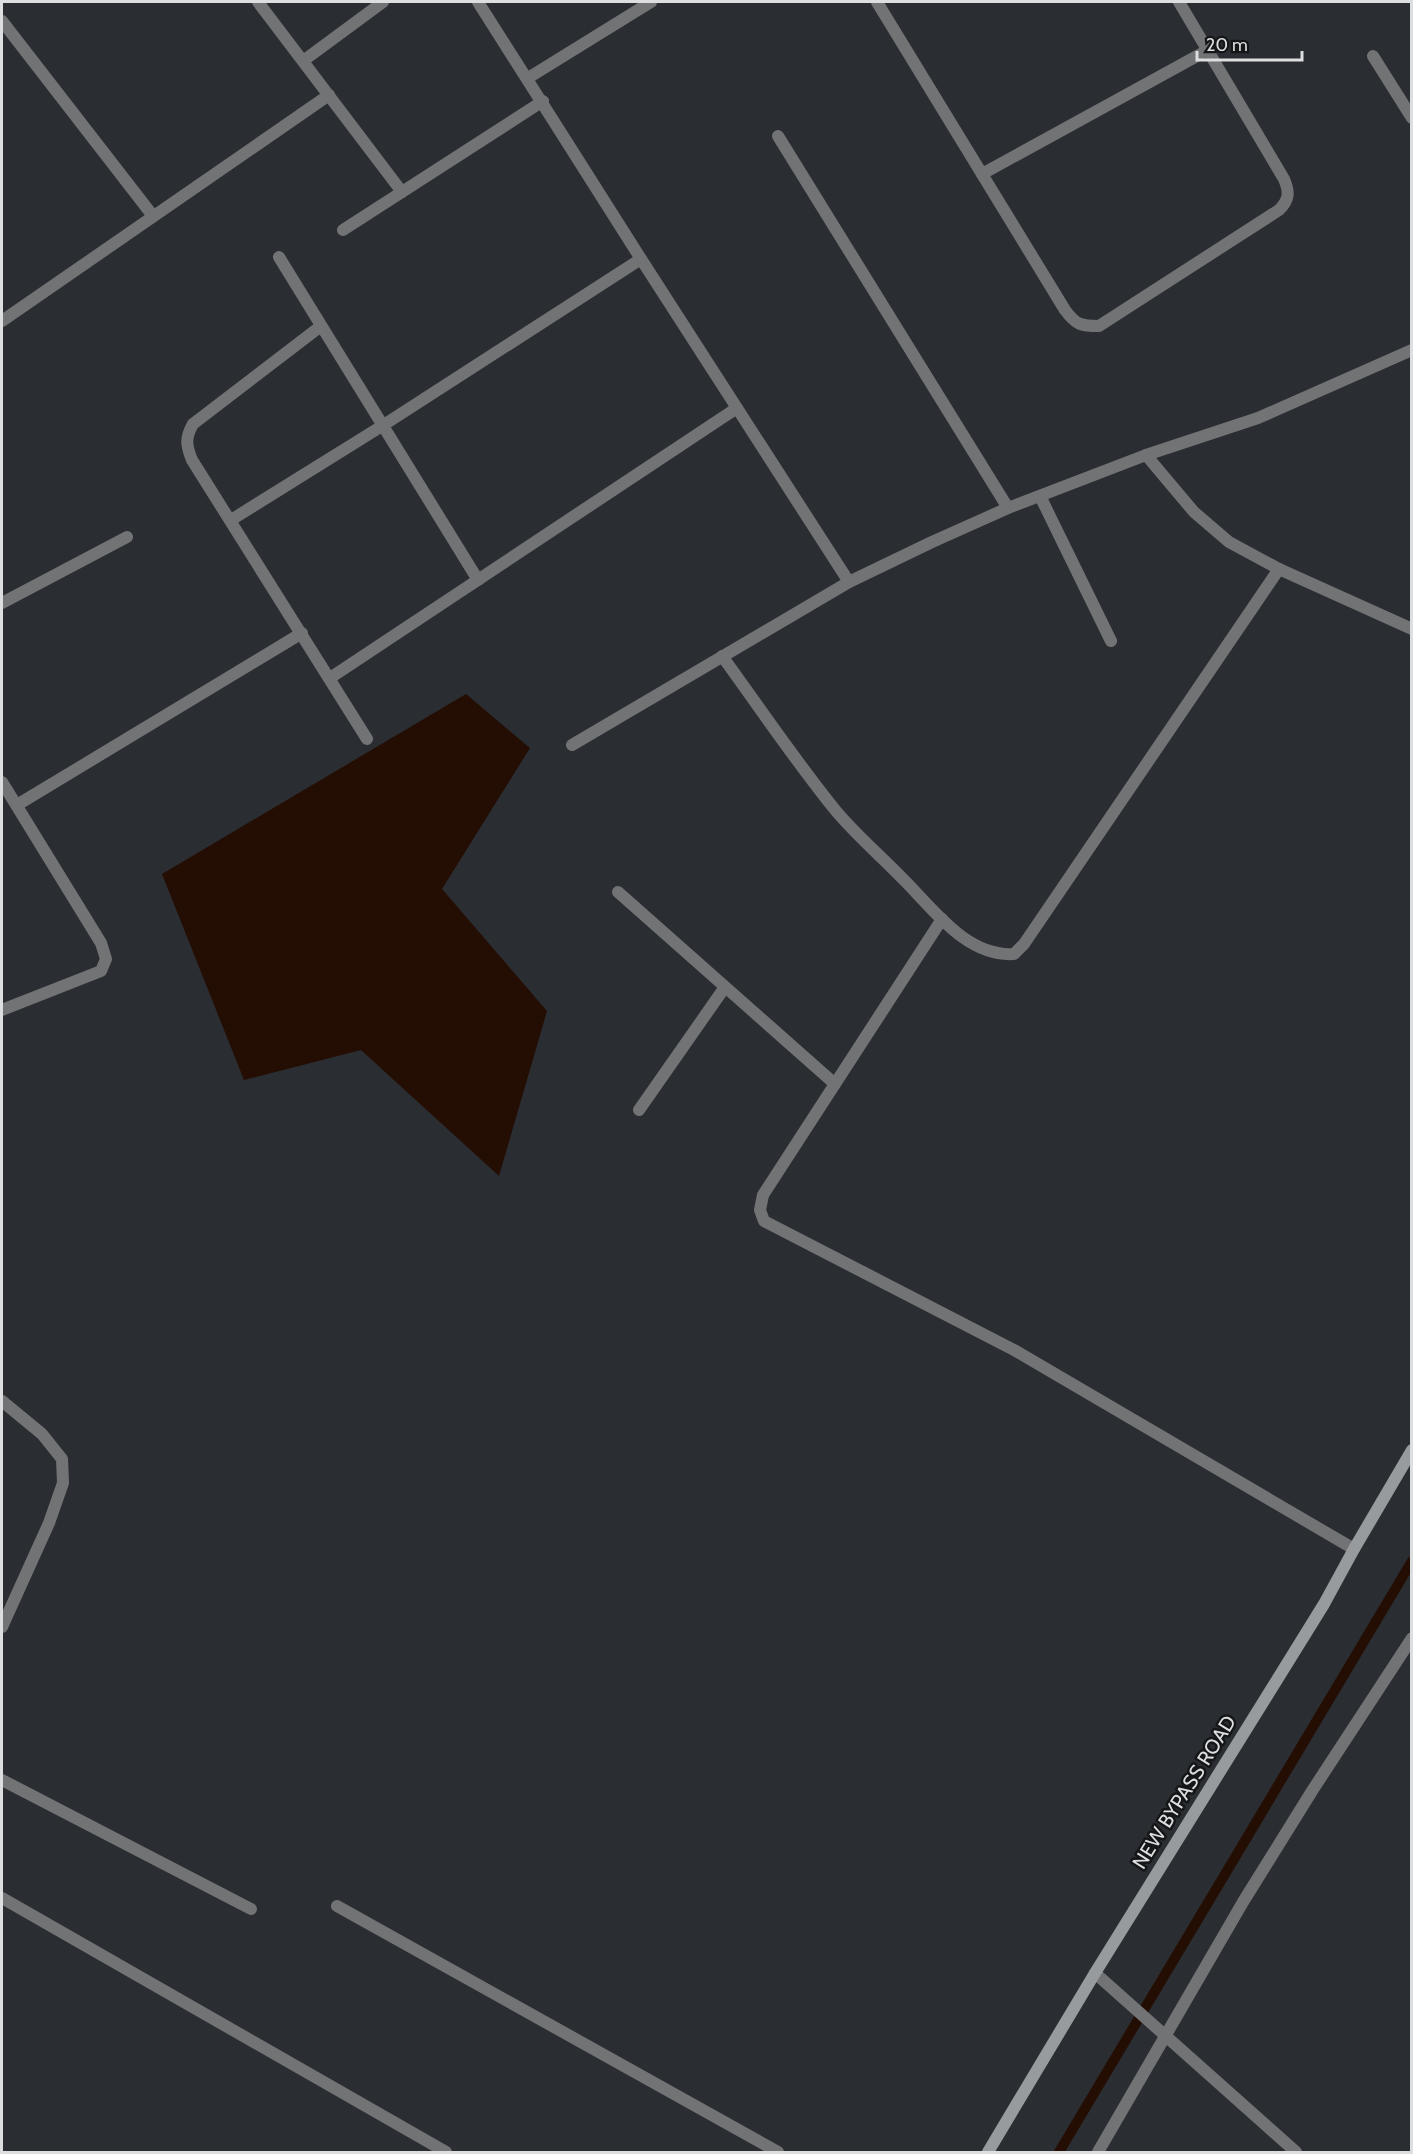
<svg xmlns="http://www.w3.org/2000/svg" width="1413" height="2154" font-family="Cabin,sans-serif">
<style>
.water{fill:#240e03}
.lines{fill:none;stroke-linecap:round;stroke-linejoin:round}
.stream{stroke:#240e03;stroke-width:10}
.minor{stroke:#727375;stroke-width:12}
.secondary{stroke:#989b9e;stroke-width:12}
.labels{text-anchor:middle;stroke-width:5;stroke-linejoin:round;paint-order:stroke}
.street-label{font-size:20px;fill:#dcdee0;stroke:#141617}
</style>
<rect width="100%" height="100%" fill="#2a2d31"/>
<polygon class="water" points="466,694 530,748 442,889 547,1011 499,1176 361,1050 244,1080 162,874"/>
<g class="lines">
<polyline class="stream" points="1059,2152 1412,1561"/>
<g class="minor">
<polyline points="258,2 402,192"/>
<polyline points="478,2 641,259 849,582"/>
<path d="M 877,2 L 1065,310 C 1076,325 1081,326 1099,326 L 1279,210 C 1289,200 1290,193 1284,179 L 1179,2"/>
<polyline points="2,21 153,216"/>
<polyline points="1373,56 1412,118"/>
<polyline points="303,61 383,2"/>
<polyline points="528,78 651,2"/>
<polyline points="778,136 1008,508"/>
<polyline points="982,174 1208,50"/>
<polyline points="343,230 543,101"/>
<polyline points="279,257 478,580"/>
<polyline points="2,321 329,95"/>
<path d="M 321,326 L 193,424 C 185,438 186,445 192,460 L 367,739"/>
<polyline points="1146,455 1194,512 1229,542 1279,569 1412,629"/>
<polyline points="1040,496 1111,641"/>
<polyline points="231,520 382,426 641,259"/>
<polyline points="2,603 127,537"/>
<path d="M 722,656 C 760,708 796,762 836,811 C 857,836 882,857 904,880 C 934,910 967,957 1014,954 L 1024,944 L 1279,569"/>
<polyline points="330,678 737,408"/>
<polyline points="572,745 849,582 932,542 1008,508 1146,455 1258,418 1412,350"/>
<polyline points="2,782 101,943 106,959 101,971 2,1010"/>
<polyline points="17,805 302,633"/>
<polyline points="618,892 835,1084"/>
<polyline points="942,919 763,1195 760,1210 764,1221 1014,1350 1354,1549"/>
<polyline points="639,1110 725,987"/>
<polyline points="2,1401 42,1434 62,1459 63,1483 49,1523 2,1627"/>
<polyline points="2,1780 251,1909"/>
<polyline points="2,1898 446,2152"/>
<polyline points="337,1906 778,2152"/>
<polyline points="1095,1973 1296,2152"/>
<polyline points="1098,2152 1243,1902 1312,1791 1412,1638"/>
</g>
<polyline class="secondary" points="988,2152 1095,1973 1324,1604 1354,1549 1412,1450"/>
</g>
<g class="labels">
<g class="street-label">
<text transform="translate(1184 1792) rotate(-58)" y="7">NEW BYPASS ROAD</text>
</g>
</g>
<rect width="1413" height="2154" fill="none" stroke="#dcdee0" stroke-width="6"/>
<path d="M1197 51v9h105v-9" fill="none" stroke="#dcdee0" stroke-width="3"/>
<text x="1206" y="51" font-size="18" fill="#dcdee0" stroke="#141617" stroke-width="4.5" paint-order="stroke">20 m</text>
</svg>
